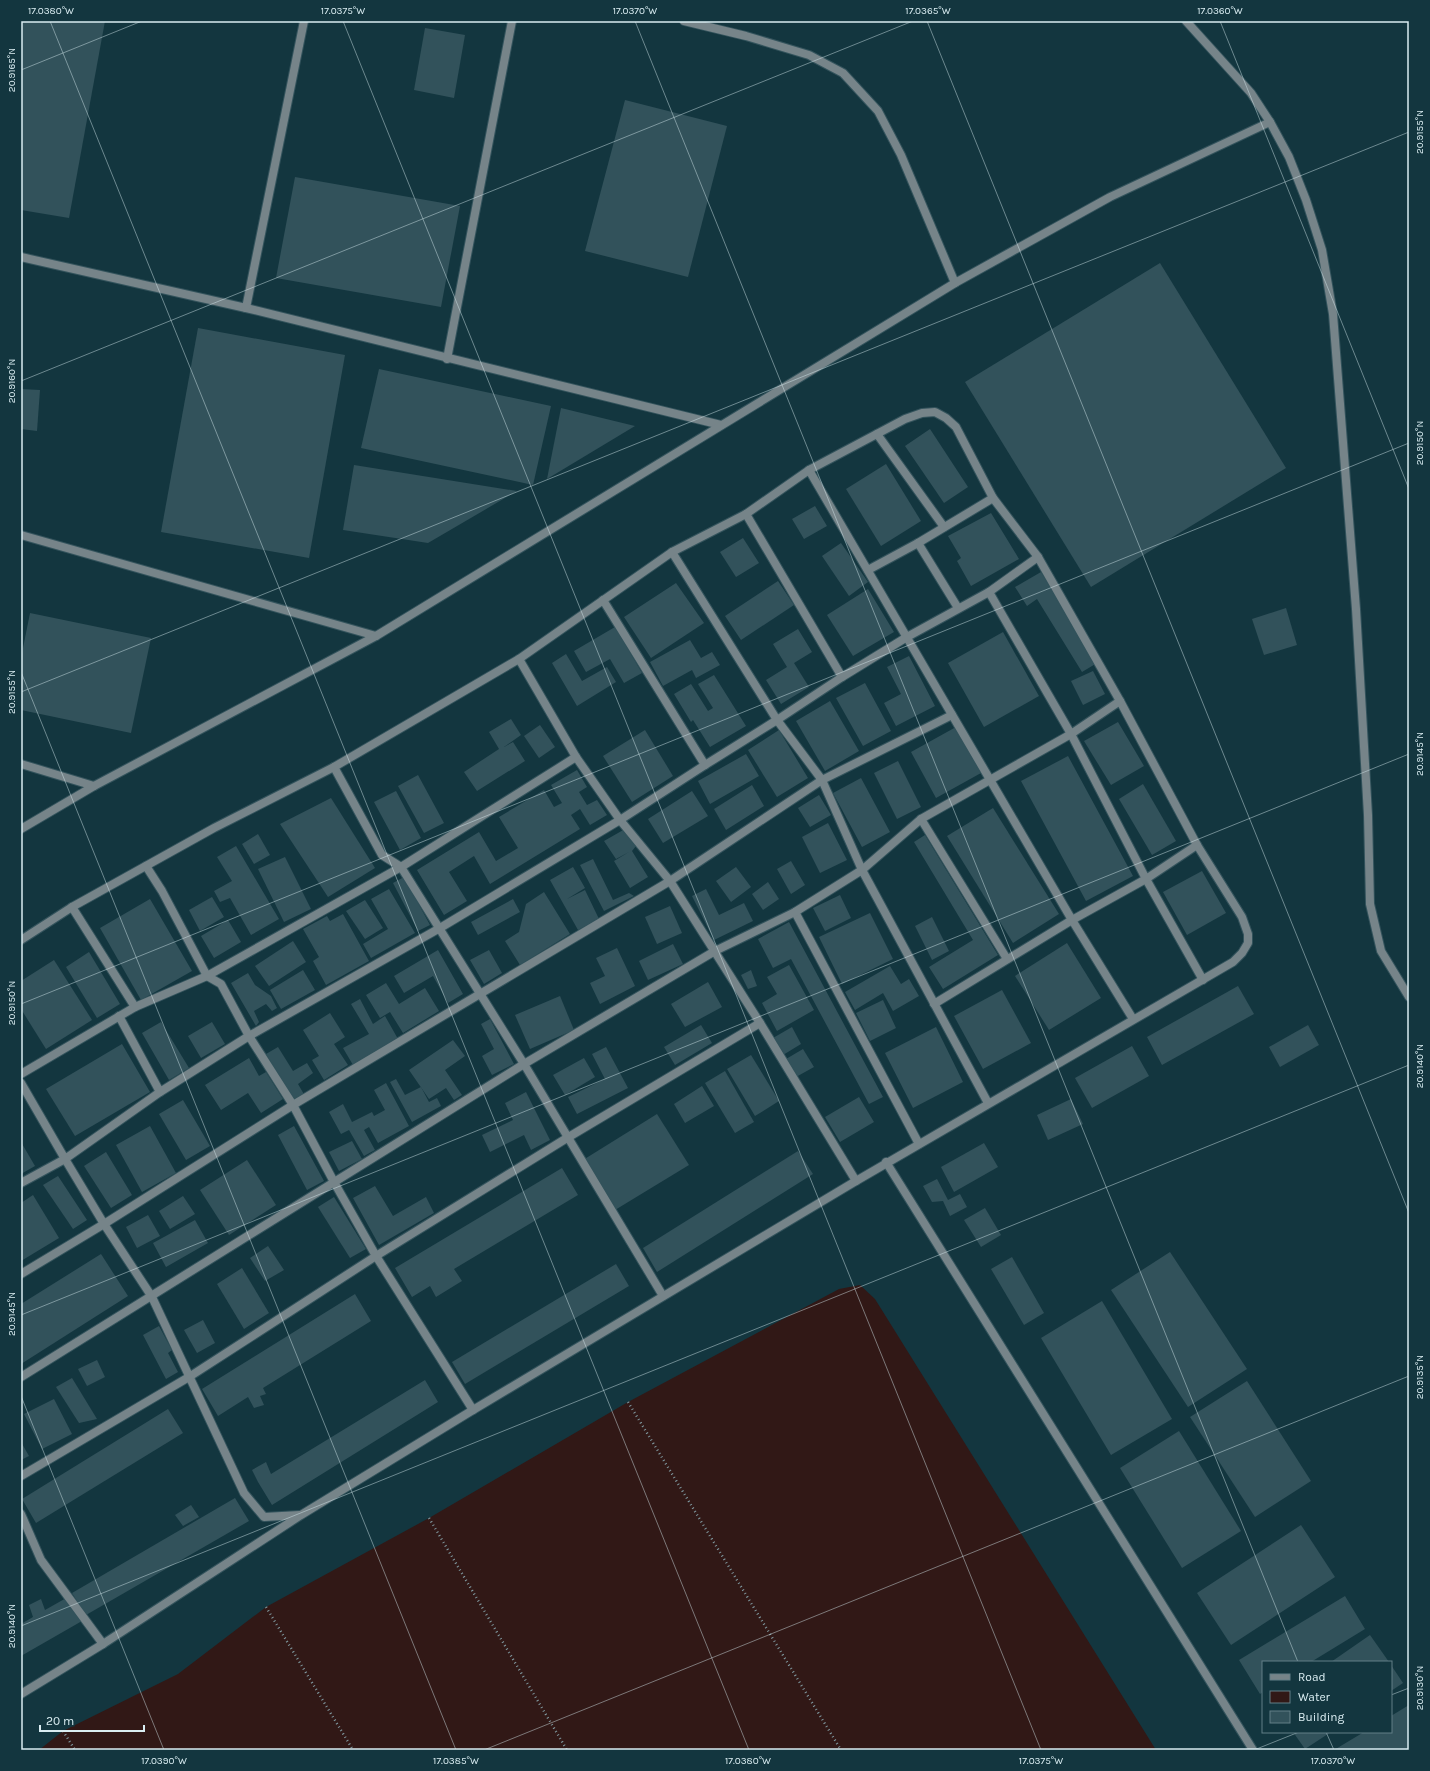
<svg xmlns="http://www.w3.org/2000/svg" width="1430" height="1771" font-family="Karla,sans-serif">
<style>
.water{fill:#311816}
.building{fill:#32525b}
.lines{fill:none;stroke-linecap:round;stroke-linejoin:round}
.service-casing{stroke:#33535c;stroke-width:10}
.minor-casing{stroke:#33535c;stroke-width:10}
.path{stroke:#809aa1;stroke-width:2.5;stroke-dasharray:1 3;stroke-linecap:butt}
.service{stroke:#768489;stroke-width:8}
.minor{stroke:#768489;stroke-width:8}
.ticks{fill:none;stroke:#daedf2;stroke-width:1;stroke-opacity:0.45}
.neatline{fill:none;stroke:#daedf2;stroke-width:1.5}
.ticks-label{font-size:10px;text-anchor:middle;fill:#daedf2}
</style>
<rect width="100%" height="100%" fill="#13363f"/>
<polygon class="water" points="860,1285 875,1299 1156,1750 39,1750 63,1731 178,1674 266,1607 429,1518 628,1402 839,1289"/>
<g class="building">
<polygon points="21,21 105,21 69,218 21,210"/>
<polygon points="425,28 465,35 454,98 414,90"/>
<polygon points="625,100 727,126 688,277 585,251"/>
<polygon points="295,177 460,206 441,307 276,278"/>
<polygon points="1160,263 1286,468 1091,587 965,382"/>
<polygon points="198,328 345,355 309,558 161,532"/>
<polygon points="379,369 551,406 533,485 361,448"/>
<polygon points="21,389 40,390 37,431 21,429"/>
<polygon points="561,408 635,426 547,479"/>
<polygon points="930,429 968,487 944,503 905,446"/>
<polygon points="886,464 921,521 881,546 846,489"/>
<polygon points="354,465 517,491 428,543 343,530"/>
<polygon points="815,506 827,526 804,539 792,519"/>
<polygon points="991,513 1019,559 971,586 957,561 961,558 948,536"/>
<polygon points="743,538 759,563 736,577 720,552"/>
<polygon points="841,543 868,582 849,596 822,556"/>
<polygon points="1041,572 1097,663 1082,672 1037,599 1027,606 1015,587"/>
<polygon points="778,581 794,605 741,640 725,616"/>
<polygon points="676,583 704,623 651,658 624,617"/>
<polygon points="868,589 894,632 853,656 827,615"/>
<polygon points="1286,608 1297,645 1264,655 1252,619"/>
<polygon points="30,613 151,638 131,733 21,710 21,658"/>
<polygon points="615,627 642,673 624,683 610,659 586,672 574,651"/>
<polygon points="798,629 812,652 794,663 809,687 781,704 766,680 787,667 773,644"/>
<polygon points="1003,632 1039,696 984,727 948,663"/>
<polygon points="690,640 701,658 712,652 720,665 696,678 692,670 663,686 650,662"/>
<polygon points="566,654 582,681 607,667 616,682 577,706 552,663"/>
<polygon points="909,656 935,706 896,726 884,703 901,694 887,667"/>
<polygon points="1093,671 1105,694 1083,705 1071,681"/>
<polygon points="714,675 746,726 710,747 693,720 691,722 674,694 691,684 708,711 713,708 698,684"/>
<polygon points="865,683 891,731 863,746 836,698"/>
<polygon points="830,701 859,751 825,771 796,721"/>
<polygon points="511,719 521,735 504,747 513,742 525,761 477,791 464,772 499,749 489,732"/>
<polygon points="1118,722 1144,766 1111,785 1084,741"/>
<polygon points="540,725 555,747 539,758 524,736"/>
<polygon points="956,727 981,773 936,798 911,752"/>
<polygon points="645,730 673,776 632,802 603,756"/>
<polygon points="779,730 808,778 777,797 748,750"/>
<polygon points="746,754 759,776 710,804 698,781"/>
<polygon points="1068,756 1133,876 1086,901 1021,781"/>
<polygon points="898,761 921,807 897,819 874,773"/>
<polygon points="577,770 587,787 579,792 587,805 597,800 607,815 590,825 580,809 571,815 580,829 490,884 474,856 449,872 467,901 444,915 417,870 479,832 496,861 518,848 499,817 544,790 554,807 562,803 551,785"/>
<polygon points="418,775 444,823 424,833 398,786"/>
<polygon points="861,778 890,832 862,847 833,793"/>
<polygon points="1143,784 1176,841 1152,855 1119,799"/>
<polygon points="752,785 764,806 726,830 714,809"/>
<polygon points="396,791 421,838 400,850 374,802"/>
<polygon points="692,791 708,816 663,843 648,819"/>
<polygon points="819,795 831,815 810,827 798,808"/>
<polygon points="331,798 375,868 328,897 280,824"/>
<polygon points="993,808 1059,914 1013,943 947,836"/>
<polygon points="828,823 847,860 820,873 802,837"/>
<polygon points="625,829 636,846 632,851 648,877 630,888 614,861 629,852 616,859 604,841"/>
<polygon points="258,834 270,855 254,864 242,844"/>
<polygon points="925,835 998,955 943,989 929,967 973,940 914,842"/>
<polygon points="236,846 279,919 251,935 230,898 220,902 214,891 232,881 217,857"/>
<polygon points="285,857 311,909 284,922 258,869"/>
<polygon points="593,859 613,900 629,893 634,896 604,911 580,865"/>
<polygon points="791,861 805,885 791,894 777,869"/>
<polygon points="573,867 585,888 567,899 585,890 599,919 578,930 550,880"/>
<polygon points="736,867 751,887 731,902 716,881"/>
<polygon points="1202,871 1226,913 1187,935 1163,892"/>
<polygon points="404,877 430,925 418,931 393,883"/>
<polygon points="768,882 779,899 763,910 752,894"/>
<polygon points="389,889 415,933 371,958 363,944 388,929 371,899"/>
<polygon points="706,889 719,915 744,903 753,921 714,940 692,896"/>
<polygon points="544,892 570,934 520,965 505,941 519,932 526,904"/>
<polygon points="840,895 851,918 825,931 813,908"/>
<polygon points="212,897 224,917 200,931 189,910"/>
<polygon points="150,899 192,971 141,1000 100,928"/>
<polygon points="513,899 520,912 478,935 471,922"/>
<polygon points="365,900 383,928 365,939 346,911"/>
<polygon points="670,906 682,933 657,944 645,917"/>
<polygon points="870,913 893,959 842,984 819,937"/>
<polygon points="343,914 369,961 326,985 313,961 319,957 303,929 327,916 330,921"/>
<polygon points="932,917 949,951 932,960 915,926"/>
<polygon points="228,920 241,942 214,958 201,936"/>
<polygon points="789,922 883,1097 869,1104 791,959 773,968 758,939"/>
<polygon points="293,941 306,962 269,986 255,966"/>
<polygon points="1067,943 1101,998 1049,1030 1015,976"/>
<polygon points="673,944 683,964 648,980 639,961"/>
<polygon points="617,948 635,986 600,1004 590,983 605,976 596,958"/>
<polygon points="438,950 463,994 448,1003 433,976 404,993 394,976"/>
<polygon points="489,950 502,973 484,984 470,960"/>
<polygon points="89,952 120,1004 97,1018 66,967"/>
<polygon points="54,960 92,1020 46,1049 21,1009 21,981"/>
<polygon points="789,965 814,1010 777,1031 762,1003 777,994 767,977"/>
<polygon points="890,966 901,984 909,979 919,996 893,1011 883,993 855,1010 845,992"/>
<polygon points="303,970 315,990 281,1009 270,990"/>
<polygon points="751,970 757,986 748,989 741,975"/>
<polygon points="248,973 255,985 271,996 277,1008 272,1011 266,1004 254,1011 259,1022 256,1026 231,983"/>
<polygon points="708,982 722,1007 685,1027 671,1004"/>
<polygon points="386,983 399,1004 425,988 439,1011 403,1033 390,1012 380,1018 366,995"/>
<polygon points="1238,986 1254,1014 1162,1065 1147,1037"/>
<polygon points="1002,990 1031,1043 983,1069 954,1016"/>
<polygon points="560,996 574,1030 530,1049 515,1015"/>
<polygon points="360,999 373,1024 385,1016 398,1039 353,1065 343,1048 369,1034 351,1004"/>
<polygon points="883,1000 896,1028 870,1041 856,1013"/>
<polygon points="330,1013 345,1037 334,1044 348,1065 324,1080 312,1060 319,1056 303,1030"/>
<polygon points="490,1019 514,1064 492,1075 482,1056 494,1049 481,1024"/>
<polygon points="161,1022 189,1068 169,1080 142,1033"/>
<polygon points="212,1022 225,1044 201,1058 188,1036"/>
<polygon points="701,1025 712,1043 675,1065 664,1047"/>
<polygon points="1308,1025 1319,1045 1280,1067 1269,1047"/>
<polygon points="792,1027 801,1044 783,1055 773,1038"/>
<polygon points="936,1027 963,1082 913,1108 885,1053"/>
<polygon points="453,1040 465,1056 445,1070 462,1095 454,1100 446,1088 429,1099 409,1070"/>
<polygon points="122,1044 150,1092 75,1136 46,1089"/>
<polygon points="1132,1046 1149,1076 1092,1108 1075,1078"/>
<polygon points="278,1047 293,1071 307,1063 313,1073 298,1084 305,1096 295,1101 266,1054"/>
<polygon points="606,1047 628,1088 577,1114 568,1097 605,1079 592,1054"/>
<polygon points="803,1049 814,1067 796,1077 786,1059"/>
<polygon points="751,1055 779,1101 755,1116 727,1069"/>
<polygon points="249,1058 259,1076 266,1072 283,1099 261,1113 248,1093 221,1110 205,1085"/>
<polygon points="584,1058 595,1077 565,1095 553,1075"/>
<polygon points="725,1071 754,1122 735,1133 705,1083"/>
<polygon points="396,1079 405,1095 421,1087 429,1102 437,1098 441,1106 412,1122 390,1082"/>
<polygon points="386,1083 409,1126 378,1143 369,1127 364,1130 375,1150 364,1156 349,1130 341,1134 329,1112 343,1104 352,1122 372,1112 374,1116 385,1110 374,1090"/>
<polygon points="702,1086 714,1106 685,1123 674,1104"/>
<polygon points="526,1092 550,1140 531,1150 524,1135 490,1152 482,1135 513,1120 505,1103"/>
<polygon points="859,1097 874,1122 840,1142 825,1117"/>
<polygon points="1071,1099 1083,1124 1048,1140 1037,1115"/>
<polygon points="183,1100 210,1146 186,1160 159,1114"/>
<polygon points="657,1114 689,1165 615,1210 583,1160"/>
<polygon points="150,1126 176,1173 142,1192 116,1145"/>
<polygon points="294,1126 324,1181 307,1190 278,1135"/>
<polygon points="352,1141 362,1159 339,1171 329,1152"/>
<polygon points="21,1142 35,1166 21,1174"/>
<polygon points="984,1143 998,1167 954,1192 941,1167"/>
<polygon points="798,1151 813,1174 657,1272 643,1248"/>
<polygon points="106,1152 132,1195 111,1208 84,1166"/>
<polygon points="247,1160 276,1205 229,1235 200,1190"/>
<polygon points="562,1168 578,1195 454,1269 462,1281 436,1297 430,1286 412,1297 395,1268"/>
<polygon points="58,1176 87,1220 73,1229 43,1185"/>
<polygon points="937,1179 948,1200 960,1194 967,1207 950,1216 943,1201 932,1202 923,1186"/>
<polygon points="375,1186 393,1216 426,1197 434,1213 379,1245 353,1198"/>
<polygon points="33,1195 59,1238 21,1261 21,1203"/>
<polygon points="183,1196 195,1214 170,1229 159,1211"/>
<polygon points="334,1197 366,1249 350,1258 318,1207"/>
<polygon points="985,1208 1001,1235 981,1247 964,1220"/>
<polygon points="148,1215 160,1236 137,1248 126,1227"/>
<polygon points="195,1220 208,1243 166,1267 153,1243"/>
<polygon points="268,1246 284,1270 265,1281 250,1258"/>
<polygon points="1170,1252 1247,1369 1188,1407 1111,1290"/>
<polygon points="101,1254 128,1296 21,1364 21,1304"/>
<polygon points="1012,1257 1044,1313 1024,1325 991,1269"/>
<polygon points="616,1264 629,1286 465,1384 452,1362"/>
<polygon points="242,1268 269,1313 244,1329 217,1284"/>
<polygon points="355,1294 371,1321 263,1388 266,1394 260,1396 264,1405 254,1408 248,1397 218,1416 202,1389"/>
<polygon points="1102,1301 1172,1419 1111,1455 1041,1338"/>
<polygon points="203,1320 215,1343 197,1353 184,1330"/>
<polygon points="159,1326 172,1350 168,1353 178,1372 166,1379 143,1335"/>
<polygon points="97,1360 105,1377 87,1386 78,1369"/>
<polygon points="72,1378 97,1419 79,1423 56,1387"/>
<polygon points="425,1380 438,1402 272,1505 258,1482 252,1470 266,1462 271,1474"/>
<polygon points="1247,1381 1311,1481 1255,1517 1190,1417"/>
<polygon points="54,1399 72,1434 42,1449 24,1414"/>
<polygon points="168,1409 183,1433 36,1523 22,1499"/>
<polygon points="1179,1431 1241,1531 1182,1568 1120,1468"/>
<polygon points="21,1442 29,1456 21,1460"/>
<polygon points="235,1498 249,1521 86,1615 72,1593"/>
<polygon points="191,1505 199,1517 183,1526 175,1515"/>
<polygon points="1301,1525 1335,1577 1231,1645 1197,1593"/>
<polygon points="1345,1596 1365,1629 1311,1662 1263,1662 1263,1692 1260,1694 1239,1660"/>
<polygon points="68,1597 82,1621 21,1656 21,1624 33,1617 29,1605 41,1599 45,1610"/>
<polygon points="1370,1635 1389,1662 1331,1662"/>
<polygon points="1391,1665 1403,1683 1391,1691"/>
<polygon points="1409,1705 1409,1750 1334,1750 1364,1732 1391,1732 1391,1716"/>
<polygon points="1293,1732 1331,1732 1305,1749"/>
</g>
<g class="lines">
<g class="service-casing">
<g id="service">
<polyline points="684,21 746,36 809,55 843,73 878,111 901,155 955,283"/>
<polyline points="21,257 246,308 721,425"/>
<polyline points="246,308 304,21"/>
<polyline points="447,359 512,21"/>
<polyline points="21,535 376,636"/>
<polyline points="21,764 94,786"/>
</g>
</g>
<g class="minor-casing">
<g id="minor">
<polyline points="1186,21 1251,93 1270,122 1289,157 1306,200 1322,250 1333,314 1356,609 1368,815 1370,904 1381,951 1409,997"/>
<polyline points="877,434 944,527"/>
<polyline points="809,470 1072,920 1133,1019"/>
<polyline points="746,514 842,677"/>
<polyline points="918,543 958,608"/>
<polyline points="672,552 777,720 822,780 862,870 988,1103"/>
<polyline points="868,570 918,543 993,498"/>
<polyline points="989,592 1071,734 1146,879 1203,980"/>
<polyline points="603,600 705,765"/>
<polyline points="519,659 576,757 620,820 670,881 760,1023 856,1181"/>
<polyline points="334,767 382,855 401,867 524,1064 663,1296"/>
<polyline points="921,819 1007,959"/>
<polyline points="21,829 94,786 376,636 955,283 1110,197 1270,122"/>
<polyline points="146,866 162,891 207,976 221,984 249,1036 293,1105 334,1182 376,1256 473,1410"/>
<polyline points="72,907 135,1007"/>
<polyline points="795,912 919,1144"/>
<polyline points="21,940 72,907 214,828 334,767 519,659 672,552 746,514 809,470 905,419 922,413 935,412 946,418 956,427 993,498 1038,557 1120,701 1197,845 1242,917 1248,934 1248,943 1242,953 1233,962 856,1181 473,1410 301,1515 103,1644 21,1694"/>
<polyline points="934,1004 1072,920 1146,879 1197,845"/>
<polyline points="119,1016 160,1092"/>
<polyline points="21,1074 135,1007 207,976 401,867 576,757"/>
<polyline points="21,1083 65,1159 160,1092 249,1036 440,928 620,820 705,765 777,720 842,677 907,637 989,592 1038,557"/>
<polyline points="886,1162 1253,1750"/>
<polyline points="21,1183 65,1159 104,1224 152,1297 244,1493 264,1517 300,1515"/>
<polyline points="21,1274 104,1224 293,1105 670,881 822,780 952,715"/>
<polyline points="21,1377 524,1064 715,951 795,912 862,870 921,819 1071,734 1120,701"/>
<polyline points="21,1476 189,1377 376,1256 567,1138 760,1023"/>
<polyline points="21,1514 41,1560 103,1644"/>
</g>
</g>
<g class="path">
<polyline points="628,1402 841,1750"/>
<polyline points="429,1518 567,1750"/>
<polyline points="266,1607 353,1750"/>
<polyline points="63,1731 75,1750"/>
</g>
<use href="#service" class="service"/>
<use href="#minor" class="minor"/>
</g>
<path class="ticks" d="M 50,21 L 749,1750M 343,21 L 1041,1750M 635,21 L 1298,1662M 927,21 L 1409,1213M 1220,21 L 1409,489M 21,70 L 142,21M 21,381 L 913,21M 21,672 L 456,1750M 21,692 L 1409,132M 21,1004 L 1409,443M 21,1315 L 1409,754M 21,1396 L 164,1750M 21,1626 L 1409,1065M 1391,1695 L 1409,1688M 1326,1732 L 1334,1750M 484,1750 L 1409,1376M 1254,1750 L 1299,1732"/>
<rect width="1430" height="1771" fill="none" stroke="#13363f" stroke-width="44"/>
<rect x="1262" y="1661" width="130" height="72" fill="#13363f" stroke="#637f87"/>
<rect x="1270" y="1674" width="20" height="6" fill="#768489" stroke="#637f87"/>
<text x="1298" y="1681" font-size="12" fill="#daedf2">Road</text>
<rect x="1270" y="1691" width="20" height="12" fill="#311816" stroke="#637f87"/>
<text x="1298" y="1701" font-size="12" fill="#daedf2">Water</text>
<rect x="1270" y="1711" width="20" height="12" fill="#32525b" stroke="#637f87"/>
<text x="1298" y="1721" font-size="12" fill="#daedf2">Building</text>
<path d="M40 1725v6h104v-6" fill="none" stroke="#daedf2" stroke-width="2"/>
<text x="46" y="1725" font-size="12" fill="#daedf2" stroke="#13363f" stroke-width="3" paint-order="stroke">20 m</text>
<rect x="22" y="22" width="1386" height="1727" class="neatline"/>
<g class="ticks-label">
<text x="51" y="14">17.0380°W</text>
<text x="343" y="14">17.0375°W</text>
<text x="635" y="14">17.0370°W</text>
<text x="928" y="14">17.0365°W</text>
<text x="1220" y="14">17.0360°W</text>
<text transform="translate(11 70) rotate(-90)" y="4">20.9165°N</text>
<text transform="translate(1419 132) rotate(-90)" y="4">20.9155°N</text>
<text transform="translate(11 381) rotate(-90)" y="4">20.9160°N</text>
<text transform="translate(1419 443) rotate(-90)" y="4">20.9150°N</text>
<text transform="translate(11 692) rotate(-90)" y="4">20.9155°N</text>
<text transform="translate(1419 754) rotate(-90)" y="4">20.9145°N</text>
<text transform="translate(11 1003) rotate(-90)" y="4">20.9150°N</text>
<text transform="translate(1419 1066) rotate(-90)" y="4">20.9140°N</text>
<text transform="translate(11 1314) rotate(-90)" y="4">20.9145°N</text>
<text transform="translate(1419 1377) rotate(-90)" y="4">20.9135°N</text>
<text transform="translate(11 1626) rotate(-90)" y="4">20.9140°N</text>
<text transform="translate(1419 1688) rotate(-90)" y="4">20.9130°N</text>
<text x="164" y="1764">17.0390°W</text>
<text x="456" y="1764">17.0385°W</text>
<text x="748" y="1764">17.0380°W</text>
<text x="1041" y="1764">17.0375°W</text>
<text x="1333" y="1764">17.0370°W</text>
</g>
</svg>
